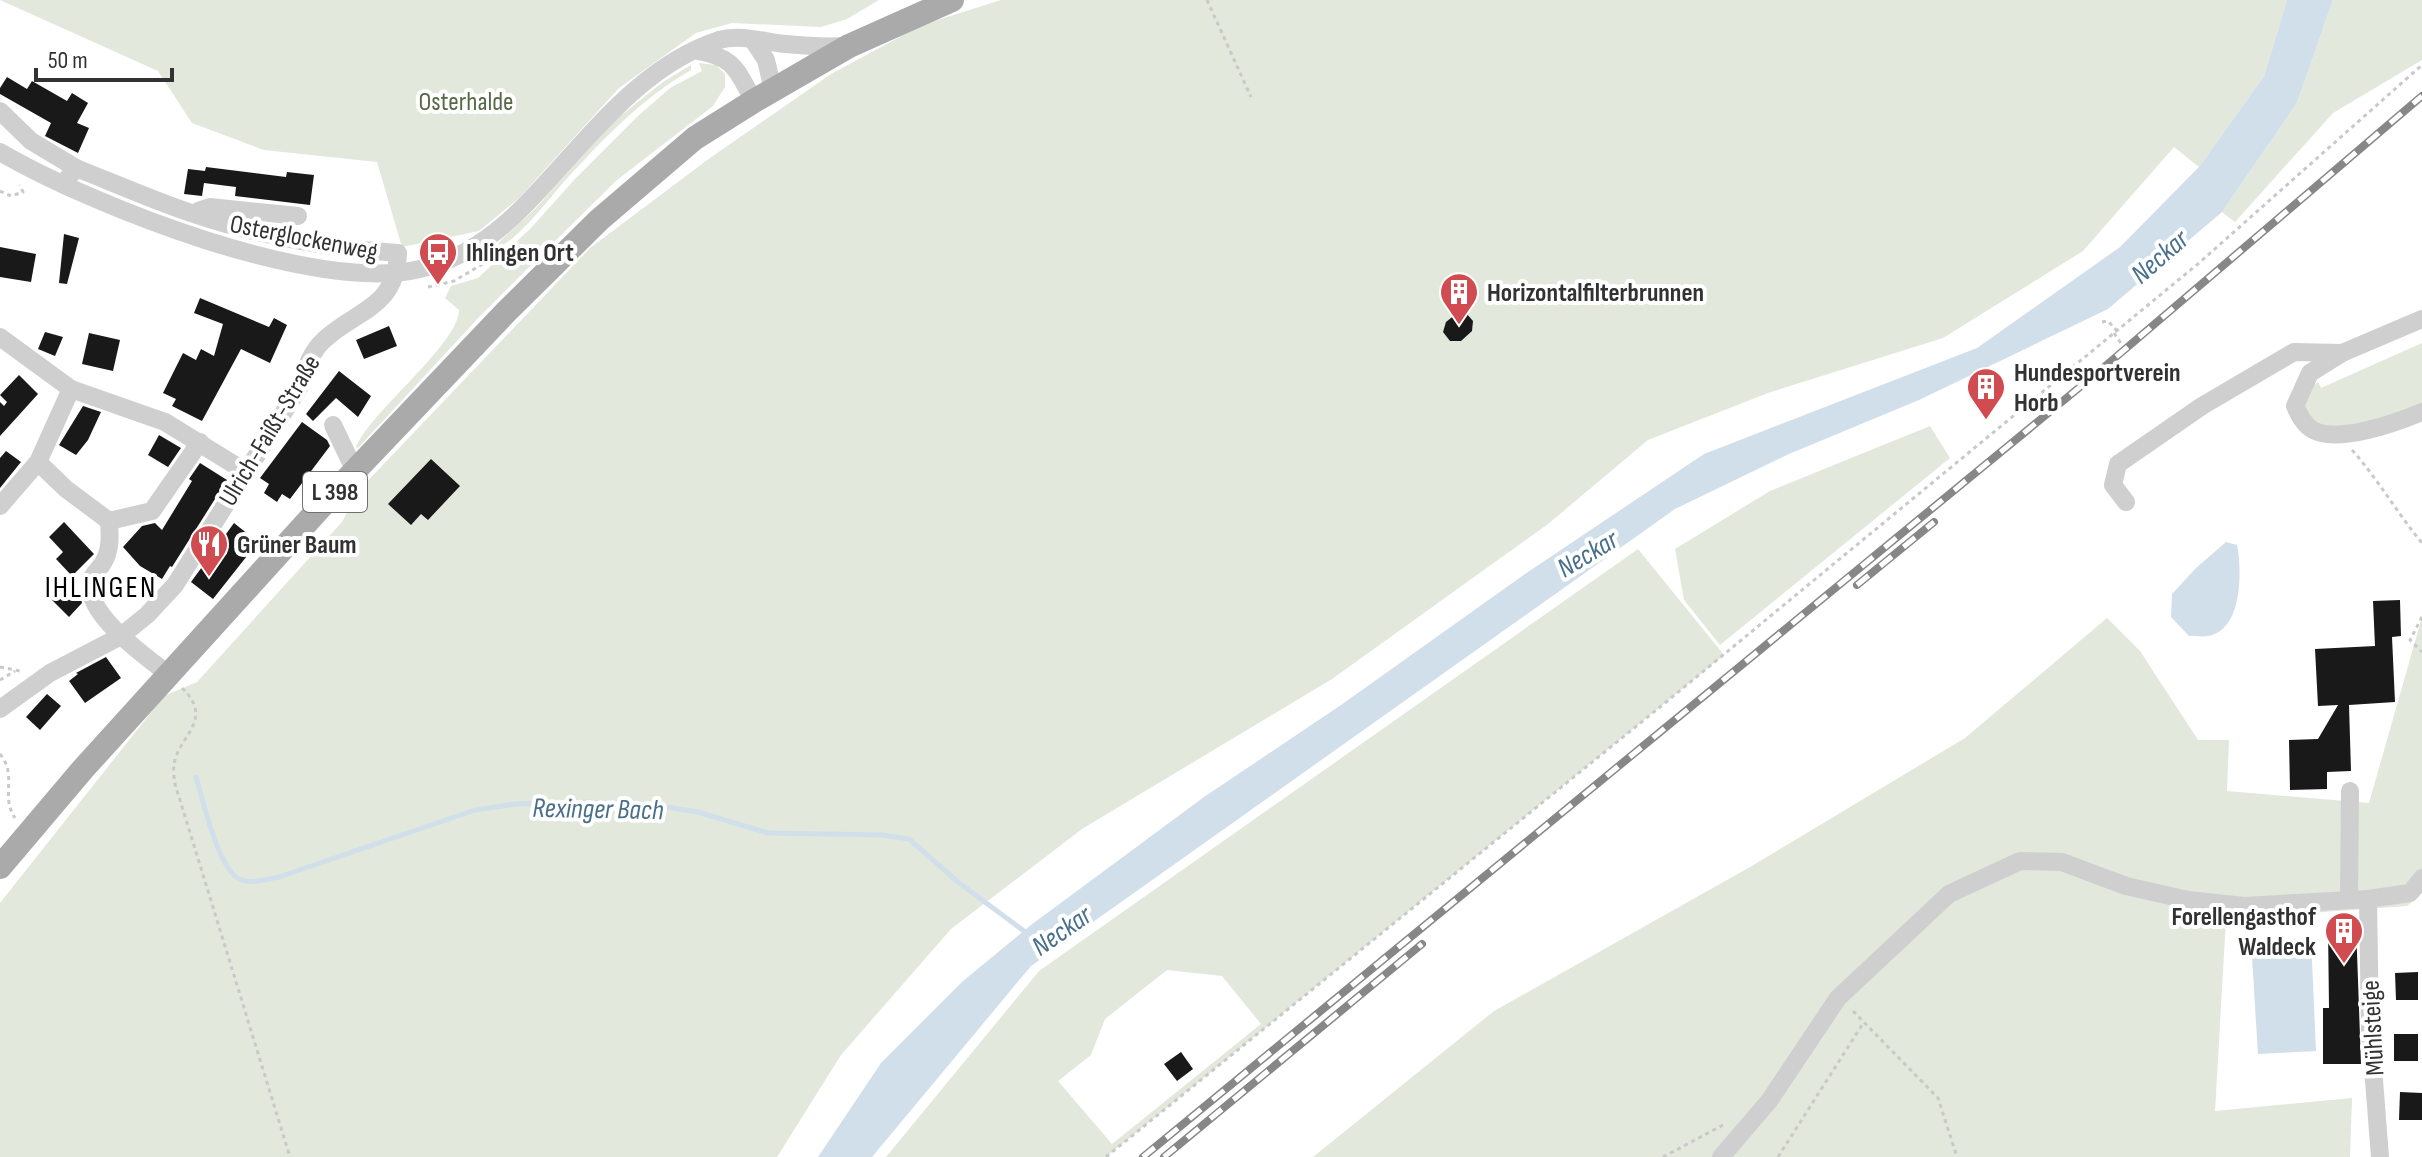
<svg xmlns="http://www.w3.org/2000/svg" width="2422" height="1157" font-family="'Sofia Sans Condensed',sans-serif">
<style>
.green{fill:#e2e8dc;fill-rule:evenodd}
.water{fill:#d1dfea}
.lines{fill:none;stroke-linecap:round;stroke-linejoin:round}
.stream{stroke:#d1dfea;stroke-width:5}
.building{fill:#191919}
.path{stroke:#c9c9c9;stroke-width:3;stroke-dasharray:4 4;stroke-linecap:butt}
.minor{stroke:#cfcfcf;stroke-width:18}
.major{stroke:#aaa;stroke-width:24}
.rail-casing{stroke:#878787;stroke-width:8}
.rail{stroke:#fff;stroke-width:5;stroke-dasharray:15;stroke-linecap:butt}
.labels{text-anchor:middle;stroke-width:8;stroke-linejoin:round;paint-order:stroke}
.shield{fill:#fff;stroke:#707070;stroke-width:2}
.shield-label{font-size:24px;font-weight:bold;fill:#323232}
.park-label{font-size:26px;fill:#546944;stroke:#fff}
.street-label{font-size:26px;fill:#323232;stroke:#fff}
.poi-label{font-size:26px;font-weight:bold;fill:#323232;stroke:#fff;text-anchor:start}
.water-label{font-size:28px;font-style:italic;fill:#496f8b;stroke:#fff}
.quarter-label{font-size:30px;letter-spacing:2px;fill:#000;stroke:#fff}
</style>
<rect width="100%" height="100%" fill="#fff"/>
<g class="green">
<polygon points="0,0 879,0 847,19 821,27 732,23 696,33 619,88 519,198 479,231 402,247 377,162 264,150 192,123 158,71"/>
<polygon points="1001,0 2287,0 2264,76 2199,167 2174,147 2083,251 1943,338 1768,393 1648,440 1548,524 1332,679 1082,829 951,929 841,1055 777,1157 0,1157 0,903 164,696 197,682 342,522 359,490 590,248 710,158 831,74 922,25"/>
<polygon points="2333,0 2422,0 2422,60 2333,113 2235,222 2222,212 2297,103"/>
<path d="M 699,63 L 716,65 L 725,74 L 725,87 L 713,106 L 617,180 L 560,236 L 480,316 L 358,448 L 356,447 C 371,411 458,345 459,310 L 445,298 L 451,286 L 478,278 L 531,228 L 575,179 L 637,117 L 670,88 L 702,71 Z"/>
<path d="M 691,65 L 691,70 C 642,98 601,141 563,183 C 542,207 521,237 493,251 L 501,240 L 536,208 L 614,121 L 663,82 Z"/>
<polygon points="2422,343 2422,406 2344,429 2316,427 2301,413 2306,391 2318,382 2321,388"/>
<polygon points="1930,426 1950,458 1720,645 1684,600 1675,549 1770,491"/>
<path d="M 1638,549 L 1724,655 L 1106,1157 L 886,1157 L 1039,971 ZM 1167,970 L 1222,976 L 1261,1024 L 1112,1144 L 1058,1081 L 1091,1055 L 1105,1019 Z"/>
<polygon points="2422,617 2422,893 2407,906 2226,919 2215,1111 2352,1098 2350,1157 1313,1157 1494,1011 1750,867 1965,738 2107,618 2140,651 2198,740 2229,740 2227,791 2369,803"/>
</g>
<g class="water">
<polygon points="2287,0 2333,0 2297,103 2222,212 2108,309 1919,400 1789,454 1675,509 1031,966 872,1157 818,1157 881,1063 963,981 1031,925 1204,797 1341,705 1525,574 1704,454 1977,348 2120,247 2199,167 2264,76"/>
<path d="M 2226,542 L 2237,545 C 2242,571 2243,630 2208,636 C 2203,637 2195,636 2189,636 L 2171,617 L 2172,594 L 2196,568 Z"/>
<polygon points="2311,938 2316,1051 2258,1054 2251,941"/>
</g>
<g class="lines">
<path class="stream" d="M 196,777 C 203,801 217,862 236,877 C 247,886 266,879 279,877 L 475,810 L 516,804 L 585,802 L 648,804 L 698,812 L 768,833 L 882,835 L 909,839 L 958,882 L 1028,934"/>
</g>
<g class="building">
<polygon points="7,77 27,89 32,81 67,101 72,93 88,103 77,123 89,128 78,153 45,136 51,123 0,94 0,88"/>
<polygon points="206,167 286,177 287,172 314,175 310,205 235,196 236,187 204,183 202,196 184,194 188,169 205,171"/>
<polygon points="64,234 79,238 67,284 59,283"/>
<polygon points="0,247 36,254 31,282 0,277"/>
<polygon points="200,298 269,327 274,318 287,325 270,363 241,349 202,421 172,406 176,399 163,393 183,353 196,360 201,349 214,356 223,324 194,313"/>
<polygon points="1466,313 1473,321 1472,331 1461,341 1450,341 1443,332 1446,322 1456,314"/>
<polygon points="389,326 397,346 364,359 356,340"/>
<polygon points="45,332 63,337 55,356 38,349"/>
<polygon points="89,333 120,340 113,371 82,364"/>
<polygon points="339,371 371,396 358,417 336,398 313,421 306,414"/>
<polygon points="19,375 38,394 0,436 0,402 4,406 7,402 0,395"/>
<polygon points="83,406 101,412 88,440 76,455 59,445"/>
<polygon points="302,422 327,440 330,446 290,499 282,494 277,502 264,493 269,484 260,478"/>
<polygon points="159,435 181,448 168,467 148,455"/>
<polygon points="6,451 21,462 0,488 0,458"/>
<polygon points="431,459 460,486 428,520 421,514 411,525 388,504"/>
<polygon points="200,463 227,480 172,567 170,566 162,579 140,566 123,547 142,526 155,523 162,530 192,481 189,479"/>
<polygon points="64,522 94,554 72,576 56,559 63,552 49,537"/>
<polygon points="234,523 258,542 213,599 191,582"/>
<polygon points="66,582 80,595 82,603 69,617 50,598"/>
<polygon points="2400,600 2401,636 2392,637 2395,702 2349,705 2351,771 2327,772 2327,789 2290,790 2289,740 2318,739 2338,705 2318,706 2315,649 2375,646 2373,601"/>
<polygon points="106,657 121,678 85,703 69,681 78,674 76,673"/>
<polygon points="47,694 61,706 40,730 26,717"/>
<polygon points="2328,925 2356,925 2361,1064 2323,1064 2323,1008 2329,1008"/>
<polygon points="2418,972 2418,1000 2396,1000 2395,973"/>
<rect x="2394" y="1034" width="24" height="27"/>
<polygon points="1181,1052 1193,1069 1177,1081 1164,1064"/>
<polygon points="2400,1092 2422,1093 2422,1120 2399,1120"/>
</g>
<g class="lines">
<g class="path">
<polyline points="1207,0 1251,97"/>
<polyline points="0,191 11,196 23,192 20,185"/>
<polyline points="428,287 454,281 486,262"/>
<polyline points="2102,322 2108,321 2117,331"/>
<polyline points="2114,333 2122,345"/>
<path d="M 2352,450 C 2378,479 2397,513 2422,543"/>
<polyline points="2422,617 2410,640 2422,652"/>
<polyline points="0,667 20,671"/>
<polyline points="0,680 15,671"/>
<path d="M 182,688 C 215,720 179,735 174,764 C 173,770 174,778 175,784 L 290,1157"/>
<path d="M 0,754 C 18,776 0,796 15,818"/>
<polyline points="1853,1011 1938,1098 1957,1157"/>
<polyline points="1106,1157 1660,707 2199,263 2422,65"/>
<polyline points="1663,1157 1723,1125"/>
<polyline points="1778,1157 1864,1022"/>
</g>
<g class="minor">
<polyline points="753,40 766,60 773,90"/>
<path d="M 698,51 C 736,58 736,70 754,101"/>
<polyline points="0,111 31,141 76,168"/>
<path d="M 0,152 C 93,206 315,294 420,269 C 462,260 498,233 527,203 C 585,144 637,67 719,40 C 740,34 765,42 786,44 C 806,46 826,47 846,46"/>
<polyline points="198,211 210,207 298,216"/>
<polyline points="0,337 71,389 165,422 246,472"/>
<path d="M 2342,353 L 2310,373 L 2295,406 C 2299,415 2304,425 2313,430 C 2338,444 2398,422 2422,412"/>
<polyline points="333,425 355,471"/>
<polyline points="38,462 66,489 109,521"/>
<polyline points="2126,502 2113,485 2118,464 2202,406 2294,352 2342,353 2422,319"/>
<polyline points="0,506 38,462 71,389"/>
<path d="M 169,675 C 147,657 79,611 92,578 C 94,573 100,568 103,563 C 111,550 110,536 109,521 L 152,511 L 200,442"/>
<path d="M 0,709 L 50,673 L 121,636 L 147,615 L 175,585 L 299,388 C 305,371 310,352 325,339 C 359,309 396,307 398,253 C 328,248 258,236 191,213 C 152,200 114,183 76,168 L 63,184"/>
<polyline points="2368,899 2370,1029 2380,1157"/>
<polyline points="2349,900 2350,791"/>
<polyline points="1721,1157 1769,1101 1838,998 1949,894 2020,861 2062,862 2126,886 2188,900 2244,906 2368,899 2410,893 2422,878"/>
</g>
<polyline class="major" points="0,867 83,769 328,499 506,312 599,220 695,138 754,101 849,46 952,0"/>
<g class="rail-casing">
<g id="rail">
<polyline points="1857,585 1934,522"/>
<polyline points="1143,1157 2103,368 2422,96"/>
<polyline points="1164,1157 1422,944"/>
</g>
</g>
<use href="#rail" class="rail"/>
</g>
<defs>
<g id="bus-pin" transform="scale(2)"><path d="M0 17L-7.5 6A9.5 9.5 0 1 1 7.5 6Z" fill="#d14c50" stroke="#fff"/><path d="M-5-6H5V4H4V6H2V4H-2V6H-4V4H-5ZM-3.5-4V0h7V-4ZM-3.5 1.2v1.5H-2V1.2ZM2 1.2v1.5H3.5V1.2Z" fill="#fff"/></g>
<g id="building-pin" transform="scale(2)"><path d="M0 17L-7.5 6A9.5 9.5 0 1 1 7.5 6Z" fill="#d14c50" stroke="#fff"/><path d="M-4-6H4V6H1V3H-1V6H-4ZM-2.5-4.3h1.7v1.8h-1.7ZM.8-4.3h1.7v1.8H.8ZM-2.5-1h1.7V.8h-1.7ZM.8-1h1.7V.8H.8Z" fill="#fff"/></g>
<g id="restaurant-pin" transform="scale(2)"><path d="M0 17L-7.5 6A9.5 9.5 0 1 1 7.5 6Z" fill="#d14c50" stroke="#fff"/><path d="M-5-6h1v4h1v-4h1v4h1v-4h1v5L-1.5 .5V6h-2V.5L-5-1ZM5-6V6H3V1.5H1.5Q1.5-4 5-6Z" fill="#fff"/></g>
</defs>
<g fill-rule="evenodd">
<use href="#bus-pin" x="438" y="252"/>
<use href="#building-pin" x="1459" y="292"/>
<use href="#building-pin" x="1986" y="387"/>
<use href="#restaurant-pin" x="209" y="544"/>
<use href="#building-pin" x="2344" y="931"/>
</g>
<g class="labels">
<rect class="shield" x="303" y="472" width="64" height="40" rx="6"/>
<g class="shield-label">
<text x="335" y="500">L 398</text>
</g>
<g class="park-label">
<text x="466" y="110">Osterhalde</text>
</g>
<g class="street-label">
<text transform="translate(304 237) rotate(11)" y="9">Osterglockenweg</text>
<text transform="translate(269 430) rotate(-59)" y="9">Ulrich-Faißt-Straße</text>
<text transform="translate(2372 1028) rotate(-93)" y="9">Mühlsteige</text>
</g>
<g class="poi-label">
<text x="466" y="261">Ihlingen Ort</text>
<text x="1487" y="301">Horizontalfilterbrunnen</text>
<text x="2014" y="381">Hundesportverein<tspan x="2014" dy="30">Horb</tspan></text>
<text x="237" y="553">Grüner Baum</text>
<text x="2316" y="925" text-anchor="end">Forellengasthof<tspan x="2316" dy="30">Waldeck</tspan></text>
</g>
<g class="water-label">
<text transform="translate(2159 256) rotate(-41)" y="10">Neckar</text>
<text transform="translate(1587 553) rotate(-31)" y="10">Neckar</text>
<text transform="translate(598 808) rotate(1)" y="10">Rexinger Bach</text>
<text transform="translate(1061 930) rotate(-35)" y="10">Neckar</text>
</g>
<g class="quarter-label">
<text x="101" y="597">IHLINGEN</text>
</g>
</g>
<path d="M36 68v12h136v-12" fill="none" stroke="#323232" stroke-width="4"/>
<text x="48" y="68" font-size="24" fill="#323232" stroke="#ffffff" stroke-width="6" paint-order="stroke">50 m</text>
</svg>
